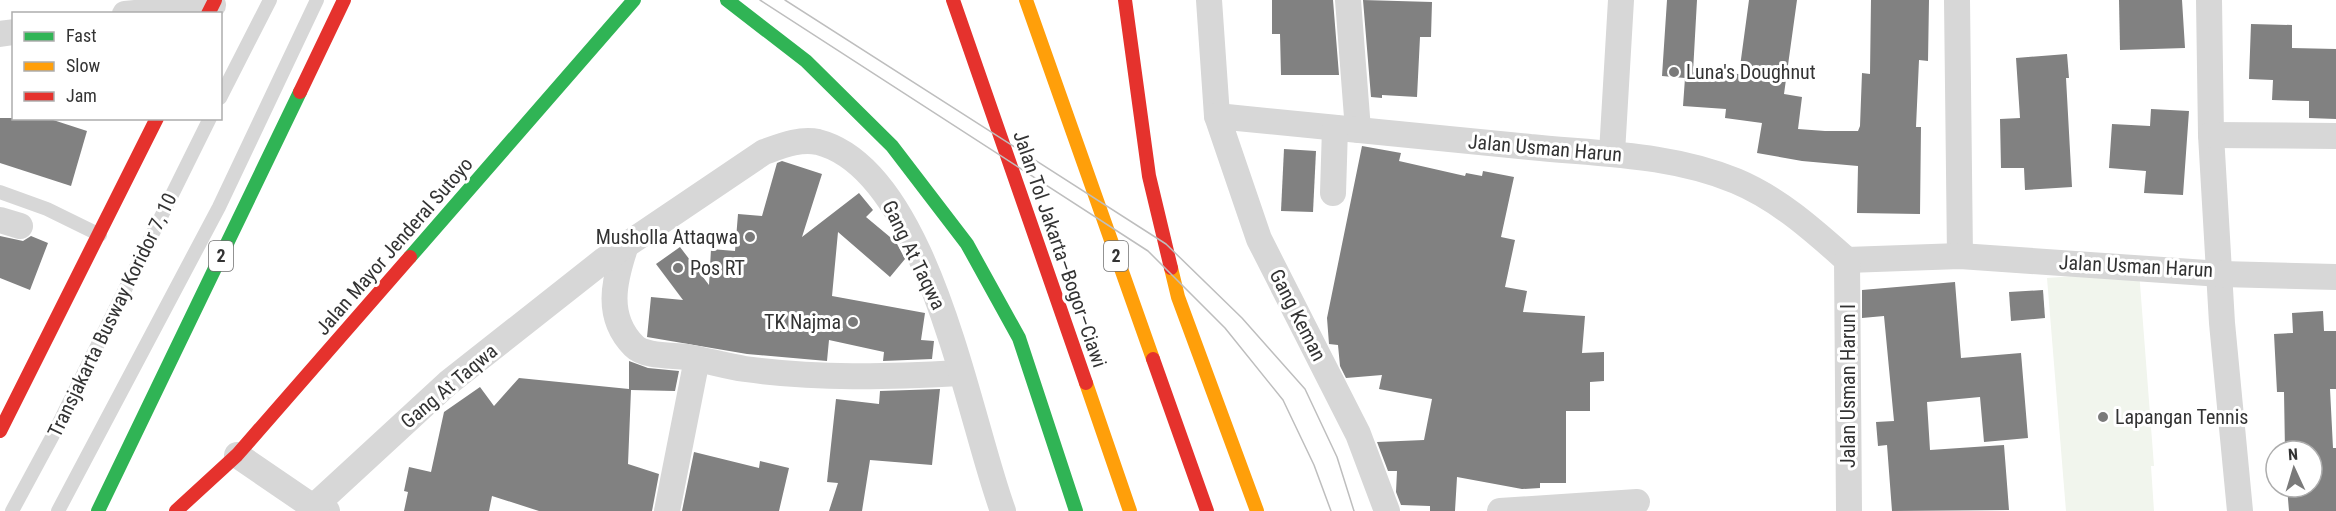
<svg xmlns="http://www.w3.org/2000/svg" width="2336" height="511" font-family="'Roboto Condensed',sans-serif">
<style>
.green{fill:#f1f5ed}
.building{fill:#818181}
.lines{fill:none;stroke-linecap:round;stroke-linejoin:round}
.lane{stroke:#d7d7d7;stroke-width:14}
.street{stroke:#d7d7d7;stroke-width:26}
.fast{stroke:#30b455;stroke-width:14}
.slow{stroke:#ff9f0a;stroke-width:14}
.jam{stroke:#e5322d;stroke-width:14}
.tram{stroke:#bebebe;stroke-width:1.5}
.poi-dot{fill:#7a7a7a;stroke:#fff;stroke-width:2}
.labels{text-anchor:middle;stroke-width:6;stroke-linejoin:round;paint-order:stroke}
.shield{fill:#fff;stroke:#707070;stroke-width:1.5}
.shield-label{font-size:18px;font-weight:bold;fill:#333}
.poi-label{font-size:20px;fill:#333;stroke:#fff;text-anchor:start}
.street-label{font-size:20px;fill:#333;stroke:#fff}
</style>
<rect width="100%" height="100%" fill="#fff"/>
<polygon class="green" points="2139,271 2154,466 2151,466 2154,511 2066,511 2047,278"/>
<g class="building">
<polygon points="1272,0 1333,0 1339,75 1281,75 1280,34 1272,34"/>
<polygon points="1363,0 1432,2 1431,37 1420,37 1417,97 1382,95 1382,98 1371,97"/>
<polygon points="1667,0 1697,0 1693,72 1739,74 1749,0 1797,0 1784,94 1802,97 1798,129 1825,131 1858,131 1860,126 1862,73 1870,74 1871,0 1929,0 1928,61 1919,60 1916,127 1921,127 1920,214 1857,213 1858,166 1802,161 1757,153 1762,123 1725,118 1726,109 1683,106 1685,78 1662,76"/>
<polygon points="2119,0 2182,0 2185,48 2120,50"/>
<polygon points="2251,24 2292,25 2292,48 2336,49 2336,119 2309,118 2309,101 2272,100 2273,80 2249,79"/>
<polygon points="2067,54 2069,78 2066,78 2072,187 2025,190 2024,168 2001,168 2000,119 2020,118 2016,58"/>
<polygon points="2151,109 2189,111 2183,195 2144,193 2146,171 2109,168 2112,124 2150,126"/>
<polygon points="0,118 47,118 87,131 71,186 0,163"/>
<polygon points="1362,146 1401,153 1399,161 1465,176 1466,173 1482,176 1483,171 1514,177 1501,237 1515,240 1505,287 1527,291 1523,312 1585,316 1582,353 1604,352 1604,381 1590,382 1590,411 1566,411 1566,483 1540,483 1540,488 1522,489 1457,477 1455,511 1430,511 1430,506 1401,505 1396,492 1397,471 1388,471 1377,442 1424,440 1432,399 1379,389 1382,375 1346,378 1340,366 1338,345 1329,344 1327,318"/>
<polygon points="1284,149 1316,151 1313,212 1281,211"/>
<polygon points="782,161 822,174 802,237 859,193 873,210 866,217 896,242 905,259 890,277 838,232 832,296 925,313 921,340 934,341 932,359 883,361 884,352 829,340 827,361 747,354 647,337 651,297 683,300 656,264 680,247 709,285 711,249 735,251 738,214 762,216 777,163"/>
<polygon points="0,236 23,241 31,236 48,243 30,290 0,278"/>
<polygon points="1955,282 1961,358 2021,353 2028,438 1984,442 1980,397 1927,402 1930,450 2004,445 2009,510 1892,511 1887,445 1878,446 1876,422 1894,421 1884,316 1862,318 1862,290"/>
<polygon points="2043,290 2045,318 2011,321 2009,292"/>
<polygon points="2323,311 2324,331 2336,331 2336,389 2330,389 2333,448 2336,448 2336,511 2289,511 2287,487 2312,487 2312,451 2285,451 2284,392 2277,392 2274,334 2293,333 2292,313"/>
<polygon points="629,361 648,368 679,371 675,391 631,390 628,464 659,474 652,511 539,511 492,496 489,511 404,511 408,492 404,491 409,467 431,472 444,412 480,387 494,406 519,378 629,389"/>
<polygon points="940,389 932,465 870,460 862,511 829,511 838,483 827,482 836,399 879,404 880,391"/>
<polygon points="694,452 759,468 760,461 789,468 779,511 682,511"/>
</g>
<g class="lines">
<g class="lane">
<polyline points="220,98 270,0"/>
<polyline points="0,192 47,209 100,235"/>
<polyline points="12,511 52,437 210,118"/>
<polyline points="58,511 219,207 317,0"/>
</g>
<g class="street">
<polyline points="1209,0 1217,116 1259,239 1358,434 1387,511"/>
<polyline points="1348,0 1358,130"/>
<polyline points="1957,0 1960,256"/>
<polyline points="2209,0 2211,135 2222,323 2240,511"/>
<polyline points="125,14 213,5"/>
<polyline points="0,34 14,32"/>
<path d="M 1217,116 C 1322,127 1426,137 1530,147 C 1599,154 1671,154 1736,181 C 1779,199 1813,230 1847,260 L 1960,256 L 2221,274 L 2336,277"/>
<polyline points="2211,135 2336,136"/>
<polyline points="1612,153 1621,0"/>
<polyline points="1333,193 1335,128"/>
<polyline points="0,220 20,226"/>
<path d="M 625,248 C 614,281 605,317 634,346 C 645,357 671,355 687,357 C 706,360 725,366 745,369 C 817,379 888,377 960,373"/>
<polyline points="1847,260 1849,511"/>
<polyline points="237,455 313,507 327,511"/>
<path d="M 309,511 L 448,383 L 604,260 L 764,152 C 781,146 800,138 818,142 C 928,170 968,417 1003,511"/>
<polyline points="667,511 697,359"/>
<polyline points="1500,511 1637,502"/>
</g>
<g class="fast">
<polyline points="727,0 806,61 892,146 967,244 1019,338 1076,511"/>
<polyline points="410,257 634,0"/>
<polyline points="98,511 300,92"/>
</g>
<g class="slow">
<polyline points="1026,0 1153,359"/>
<polyline points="1171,268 1178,297 1257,511"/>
<polyline points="1086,383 1130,511"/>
</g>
<g class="jam">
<polyline points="953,0 1086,383"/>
<polyline points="1125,0 1149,176 1171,268"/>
<polyline points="208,14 215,0"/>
<polyline points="300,92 344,0"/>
<polyline points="1153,359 1207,511"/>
<polyline points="0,431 157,118"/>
<polyline points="176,511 237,455 410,257"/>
</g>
<g class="tram">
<polyline points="760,0 1148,251 1225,328 1283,400 1314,465 1331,511"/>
<polyline points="785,0 1166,244 1242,318 1305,389 1337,457 1354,511"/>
</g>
</g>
<g class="poi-dot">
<circle cx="1674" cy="72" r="6"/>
<circle cx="750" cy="237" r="6"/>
<circle cx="678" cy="268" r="6"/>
<circle cx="853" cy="322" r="6"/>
<circle cx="2103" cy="417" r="6"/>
</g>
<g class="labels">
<g class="shield">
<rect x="209" y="241" width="24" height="30" rx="4.5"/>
<rect x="1104" y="241" width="24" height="30" rx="4.5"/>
</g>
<g class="shield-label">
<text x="221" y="262">2</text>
<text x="1116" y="262">2</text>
</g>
<g class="poi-label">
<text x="1686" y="79">Luna's Doughnut</text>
<text x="738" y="244" text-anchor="end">Musholla Attaqwa</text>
<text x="690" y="275">Pos RT</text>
<text x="841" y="329" text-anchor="end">TK Najma</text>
<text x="2115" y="424">Lapangan Tennis</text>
</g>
<g class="street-label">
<text transform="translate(1545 148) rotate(5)" y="7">Jalan Usman Harun</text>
<text transform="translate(394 246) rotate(-49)" y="7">Jalan Mayor Jenderal Sutoyo</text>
<text transform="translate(1060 249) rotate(71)" y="7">Jalan Tol Jakarta–Bogor–Ciawi</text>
<text transform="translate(914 255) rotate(64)" y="7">Gang At Taqwa</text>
<text transform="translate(2136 266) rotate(3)" y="7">Jalan Usman Harun</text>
<text transform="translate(112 315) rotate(-64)" y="7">Transjakarta Busway Koridor 7, 10</text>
<text transform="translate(1298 315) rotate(63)" y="7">Gang Keman</text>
<text transform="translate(449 386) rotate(-40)" y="7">Gang At Taqwa</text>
<text transform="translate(1848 386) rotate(-90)" y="7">Jalan Usman Harun I</text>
</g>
</g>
<rect x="12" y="12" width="210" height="108" fill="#ffffff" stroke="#adadad" stroke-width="1.5"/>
<rect x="24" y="32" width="30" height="9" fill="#30b455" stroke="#adadad" stroke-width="1.5"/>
<text x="66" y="42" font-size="18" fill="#333333">Fast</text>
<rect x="24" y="62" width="30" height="9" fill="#ff9f0a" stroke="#adadad" stroke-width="1.5"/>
<text x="66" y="72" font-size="18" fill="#333333">Slow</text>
<rect x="24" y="92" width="30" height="9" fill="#e5322d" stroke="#adadad" stroke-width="1.5"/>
<text x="66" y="102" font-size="18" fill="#333333">Jam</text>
<g transform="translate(2294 469) rotate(356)"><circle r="28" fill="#ffffff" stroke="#adadad" stroke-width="1.5"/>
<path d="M0-4.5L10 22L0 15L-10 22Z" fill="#7a7a7a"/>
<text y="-9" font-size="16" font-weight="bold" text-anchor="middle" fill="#333333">N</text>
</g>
</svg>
